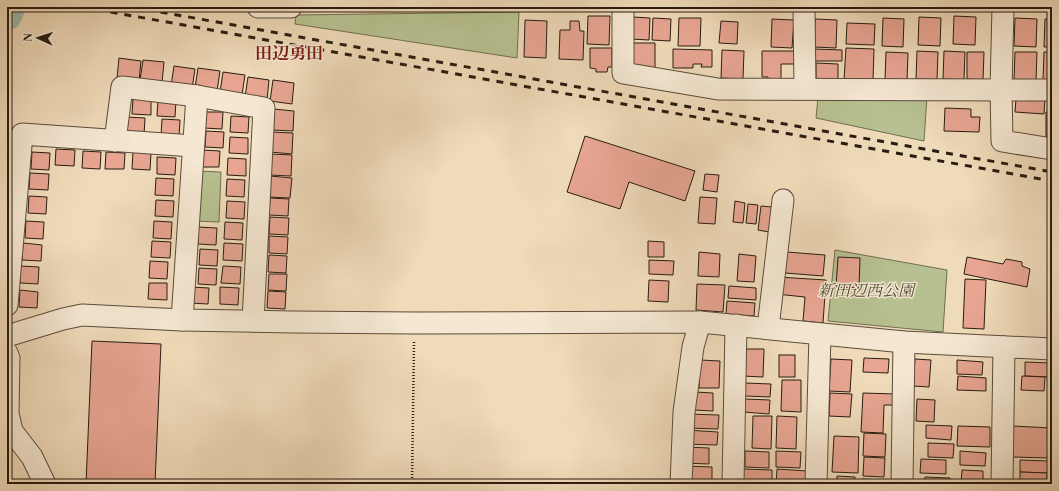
<svg xmlns="http://www.w3.org/2000/svg" width="1059" height="491" font-family="'Libre Bodoni','Noto Serif JP',serif">
<style>
.green{fill:#b7c090;stroke:#706e50}
.lines{fill:none;stroke-linecap:round;stroke-linejoin:round}
.river{stroke:#9abab0;stroke-width:29}
.building{fill:#e7a592;stroke:#281d11}
.minor-casing{stroke:#5a4c3b;stroke-width:23}
.path{stroke:#281d11;stroke-width:2.5;stroke-dasharray:1 2;stroke-linecap:butt}
.minor{stroke:#f5e7d2;stroke-width:21}
.rail{stroke:#281d11;stroke-width:3;stroke-dasharray:7 7;stroke-linecap:butt}
.labels{text-anchor:middle;stroke-width:3;stroke-linejoin:round;paint-order:stroke}
.park-label{font-size:16px;font-style:italic;fill:#534e37;stroke:#f5e7d2}
.neighbourhood-label{font-size:17px;font-weight:bold;fill:#7a1f14;stroke:#f5e7d2}
</style>
<rect width="100%" height="100%" fill="#efdab9"/>
<filter id="stains"><feTurbulence type="fractalNoise" baseFrequency=".005" numOctaves="4"/><feColorMatrix values="0 0 0 0 .2 0 0 0 0 .09 0 0 0 0 .02 0 0 0 .5 -.17"/></filter>
<radialGradient id="worn" r=".72"><stop offset=".6" stop-color="#630" stop-opacity="0"/><stop offset="1" stop-color="#630" stop-opacity=".3"/></radialGradient>
<g class="green">
<polygon points="519,12 517,58 295,24 296,15"/>
<polygon points="818,97 927,97 924,141 816,118"/>
<polygon points="197,171 221,172 219,222 194,221"/>
<polygon points="835,250 947,270 943,332 828,321"/>
</g>
<g class="lines">
<polyline class="river" points="7,16 11,7"/>
</g>
<g class="building">
<polygon points="588,16 610,16 609,45 587,44"/>
<polygon points="954,16 976,17 975,45 953,44"/>
<polygon points="633,17 650,18 649,40 631,39"/>
<polygon points="919,17 941,18 940,46 918,45"/>
<polygon points="653,18 671,19 670,41 652,40"/>
<polygon points="679,18 701,18 700,46 678,46"/>
<polygon points="883,18 904,19 903,47 882,46"/>
<polygon points="1015,18 1037,19 1036,47 1014,46"/>
<polygon points="772,19 794,20 792,48 771,47"/>
<polygon points="815,19 837,20 836,48 814,47"/>
<polygon points="1045,19 1052,19 1052,47 1044,47"/>
<polygon points="525,20 547,21 546,58 524,57"/>
<polygon points="570,21 579,21 580,31 584,31 583,60 559,59 560,30 570,30"/>
<polygon points="721,21 738,22 737,44 719,43"/>
<polygon points="847,23 875,24 874,45 846,44"/>
<polygon points="633,43 655,43 655,71 633,68"/>
<polygon points="590,48 612,48 612,67 608,67 607,72 596,72 596,69 590,68"/>
<polygon points="846,48 874,49 873,81 844,80"/>
<polygon points="673,49 712,50 712,67 701,67 702,64 693,64 693,68 673,68"/>
<polygon points="814,49 842,50 842,61 813,61"/>
<polygon points="722,50 744,51 743,79 721,78"/>
<polygon points="762,51 797,51 797,64 781,64 781,82 768,82 768,77 762,77"/>
<polygon points="917,51 938,52 937,80 916,79"/>
<polygon points="944,51 965,52 964,80 943,79"/>
<polygon points="886,52 908,53 907,81 885,80"/>
<polygon points="967,52 984,52 983,80 967,79"/>
<polygon points="1015,52 1037,52 1036,80 1014,80"/>
<polygon points="1044,52 1052,52 1052,80 1043,80"/>
<polygon points="119,58 141,61 139,81 117,78"/>
<polygon points="143,60 164,62 162,83 140,80"/>
<polygon points="816,63 838,64 838,80 816,80"/>
<polygon points="174,66 195,69 192,89 171,86"/>
<polygon points="198,68 220,71 217,91 195,88"/>
<polygon points="223,72 245,75 242,95 220,92"/>
<polygon points="248,77 269,80 267,100 245,97"/>
<polygon points="273,80 294,83 292,104 270,101"/>
<polygon points="133,98 151,99 151,115 132,114"/>
<polygon points="1016,99 1045,99 1044,114 1015,112"/>
<polygon points="158,100 176,101 175,117 157,116"/>
<polygon points="1050,106 1052,106 1052,140 1046,139 1046,112 1050,112"/>
<polygon points="945,108 971,109 971,117 980,117 979,132 944,131"/>
<polygon points="273,109 294,111 293,131 272,130"/>
<polygon points="205,112 223,112 222,129 204,128"/>
<polygon points="231,116 249,117 248,133 230,132"/>
<polygon points="126,117 145,118 144,135 126,134"/>
<polygon points="162,119 180,120 179,137 161,136"/>
<polygon points="7,130 10,130 9,147 7,147"/>
<polygon points="206,131 224,132 223,148 205,147"/>
<polygon points="272,132 293,133 292,154 270,152"/>
<polygon points="585,136 695,171 685,201 629,182 620,209 567,192"/>
<polygon points="230,137 248,138 248,154 229,153"/>
<polygon points="7,148 9,148 8,164 7,164"/>
<polygon points="56,149 75,150 74,166 55,165"/>
<polygon points="202,150 220,151 219,167 201,167"/>
<polygon points="83,151 101,152 100,169 82,168"/>
<polygon points="32,152 50,153 49,170 31,169"/>
<polygon points="106,152 125,153 124,169 105,169"/>
<polygon points="133,152 151,153 150,170 132,169"/>
<polygon points="270,154 292,155 291,176 269,175"/>
<polygon points="157,157 176,158 175,175 157,174"/>
<polygon points="228,158 246,159 246,176 227,175"/>
<polygon points="30,173 49,174 48,190 29,189"/>
<polygon points="705,174 719,175 717,192 703,190"/>
<polygon points="270,176 292,178 290,198 269,197"/>
<polygon points="156,178 174,179 173,196 155,195"/>
<polygon points="227,179 245,180 244,197 226,196"/>
<polygon points="29,196 47,197 46,214 28,213"/>
<polygon points="700,197 717,198 715,224 698,223"/>
<polygon points="270,198 289,199 288,216 269,215"/>
<polygon points="156,200 174,201 173,217 155,216"/>
<polygon points="227,201 245,202 244,219 226,218"/>
<polygon points="735,201 745,203 743,223 733,222"/>
<polygon points="748,204 758,205 756,224 746,223"/>
<polygon points="761,206 772,207 769,232 758,230"/>
<polygon points="270,217 289,218 288,235 269,234"/>
<polygon points="26,221 44,222 43,239 25,238"/>
<polygon points="154,221 172,222 171,239 153,238"/>
<polygon points="225,222 243,223 242,240 224,239"/>
<polygon points="198,227 217,228 216,245 198,244"/>
<polygon points="269,236 288,237 287,254 269,253"/>
<polygon points="152,241 171,242 170,258 151,257"/>
<polygon points="648,241 664,242 664,257 648,257"/>
<polygon points="23,243 42,245 41,261 22,260"/>
<polygon points="224,243 243,244 242,261 223,260"/>
<polygon points="200,249 218,250 217,266 199,265"/>
<polygon points="699,252 720,254 719,277 698,276"/>
<polygon points="787,252 825,255 823,276 785,273"/>
<polygon points="739,254 756,256 754,282 737,281"/>
<polygon points="269,255 287,256 286,273 268,272"/>
<polygon points="838,257 860,258 859,288 836,287"/>
<polygon points="967,257 1003,264 1006,259 1022,262 1022,266 1030,269 1027,287 964,274"/>
<polygon points="649,260 674,261 673,275 649,274"/>
<polygon points="150,261 168,262 167,279 149,278"/>
<polygon points="20,266 39,267 38,284 20,283"/>
<polygon points="223,266 241,267 240,284 221,283"/>
<polygon points="199,268 217,269 216,285 198,284"/>
<polygon points="269,274 287,274 286,291 268,290"/>
<polygon points="778,277 826,280 823,323 803,321 805,297 776,294"/>
<polygon points="965,279 986,280 984,329 963,328"/>
<polygon points="649,280 669,281 668,302 648,301"/>
<polygon points="149,283 167,283 167,300 148,299"/>
<polygon points="697,284 725,285 723,312 696,310"/>
<polygon points="729,286 756,288 756,300 728,298"/>
<polygon points="191,287 209,288 208,304 190,303"/>
<polygon points="220,287 239,288 238,305 220,304"/>
<polygon points="20,290 38,292 37,308 19,307"/>
<polygon points="268,291 286,292 285,309 267,308"/>
<polygon points="727,301 755,303 754,316 726,314"/>
<polygon points="92,341 161,344 155,484 86,484"/>
<polygon points="744,349 764,349 763,377 743,376"/>
<rect x="779" y="355" width="16" height="22"/>
<polygon points="864,358 889,359 888,373 863,372"/>
<polygon points="831,359 852,360 850,392 829,391"/>
<polygon points="915,359 931,360 929,387 913,386"/>
<polygon points="700,360 720,361 719,388 699,388"/>
<polygon points="957,360 983,362 982,375 957,374"/>
<polygon points="1025,362 1051,363 1051,377 1025,376"/>
<polygon points="958,376 986,378 986,391 957,390"/>
<polygon points="1022,376 1045,377 1044,391 1021,390"/>
<polygon points="782,380 801,380 801,412 781,411"/>
<polygon points="745,383 771,384 770,397 745,396"/>
<polygon points="695,392 713,393 713,411 694,410"/>
<polygon points="830,393 852,394 850,417 829,416"/>
<polygon points="863,393 895,394 894,405 884,405 883,433 861,432"/>
<polygon points="745,399 770,400 769,414 744,412"/>
<polygon points="917,399 935,400 934,422 916,421"/>
<polygon points="687,414 719,415 718,429 686,428"/>
<polygon points="753,416 772,416 771,449 752,448"/>
<polygon points="777,416 797,417 796,449 776,448"/>
<polygon points="926,425 952,426 951,440 926,438"/>
<polygon points="958,426 990,427 990,447 957,446"/>
<polygon points="1013,426 1051,428 1049,458 1011,457"/>
<polygon points="686,430 718,432 717,445 685,444"/>
<polygon points="864,433 886,434 885,457 863,456"/>
<polygon points="834,436 859,437 858,473 832,472"/>
<polygon points="928,443 954,444 953,458 928,457"/>
<polygon points="685,447 709,448 709,464 684,463"/>
<polygon points="745,451 769,452 769,468 745,467"/>
<polygon points="776,451 801,452 800,468 776,467"/>
<polygon points="960,451 986,453 985,466 960,465"/>
<polygon points="864,457 885,458 884,477 863,476"/>
<polygon points="921,459 946,460 946,474 920,473"/>
<polygon points="1020,460 1048,461 1048,473 1020,472"/>
<polygon points="684,466 712,467 712,484 683,484"/>
<polygon points="743,469 772,470 772,484 742,484"/>
<polygon points="777,469 807,471 806,484 776,484"/>
<polygon points="962,470 983,471 983,484 961,484"/>
<polygon points="1020,472 1047,473 1047,483 1020,482"/>
<polygon points="837,476 855,477 855,484 837,484"/>
<polygon points="925,477 950,478 950,484 924,484"/>
<polygon points="862,479 884,480 883,484 862,484"/>
</g>
<g class="lines">
<g class="minor-casing">
<g id="minor">
<polyline points="258,7 291,7"/>
<polyline points="623,7 623,73 718,89 1052,90"/>
<polyline points="804,7 805,89"/>
<polyline points="1003,7 1001,89 1002,141 1052,149"/>
<polyline points="115,141 122,87 197,96 264,108 253,321"/>
<polyline points="7,305 22,134 193,146"/>
<polyline points="182,320 197,96"/>
<polyline points="768,328 783,200"/>
<polyline points="7,336 63,319 82,315 182,320 293,322 415,323 700,322 904,342 1052,349"/>
<polyline points="7,353 9,358 8,413 12,431 32,457 45,484"/>
<polyline points="681,484 684,412 693,347 700,322"/>
<polyline points="733,484 736,325"/>
<polyline points="816,484 820,334"/>
<polyline points="902,484 904,342"/>
<polyline points="1002,484 1004,347"/>
</g>
</g>
<polyline class="path" points="412,484 414,341"/>
<use href="#minor" class="minor"/>
<g class="rail">
<polyline points="83,7 1052,181"/>
<polyline points="133,7 1052,172"/>
</g>
</g>
<g class="labels">
<g class="park-label">
<text x="866" y="296">新田辺西公園</text>
</g>
<g class="neighbourhood-label">
<text x="289" y="59">田辺勇田</text>
</g>
</g>
<rect width="1059" height="491" fill="none" stroke="#efdab9" stroke-width="24"/>
<rect x="8" y="8" width="1043" height="475" fill="none" stroke="#281d11" stroke-width="2"/>
<rect x="12" y="12" width="1035" height="467" fill="none" stroke="#281d11"/>
<g transform="translate(38 38) rotate(273)" stroke="#f5e7d2" stroke-width="3" paint-order="stroke">
<path d="M0-3L7 15L0 10L-7 15Z" fill="#281d11"/>
<text y="-6" font-size="11" font-weight="bold" text-anchor="middle" fill="#281d11">N</text>
</g>
<rect width="100%" height="100%" filter="url(#stains)"/>
<rect width="100%" height="100%" fill="url(#worn)"/>
</svg>
